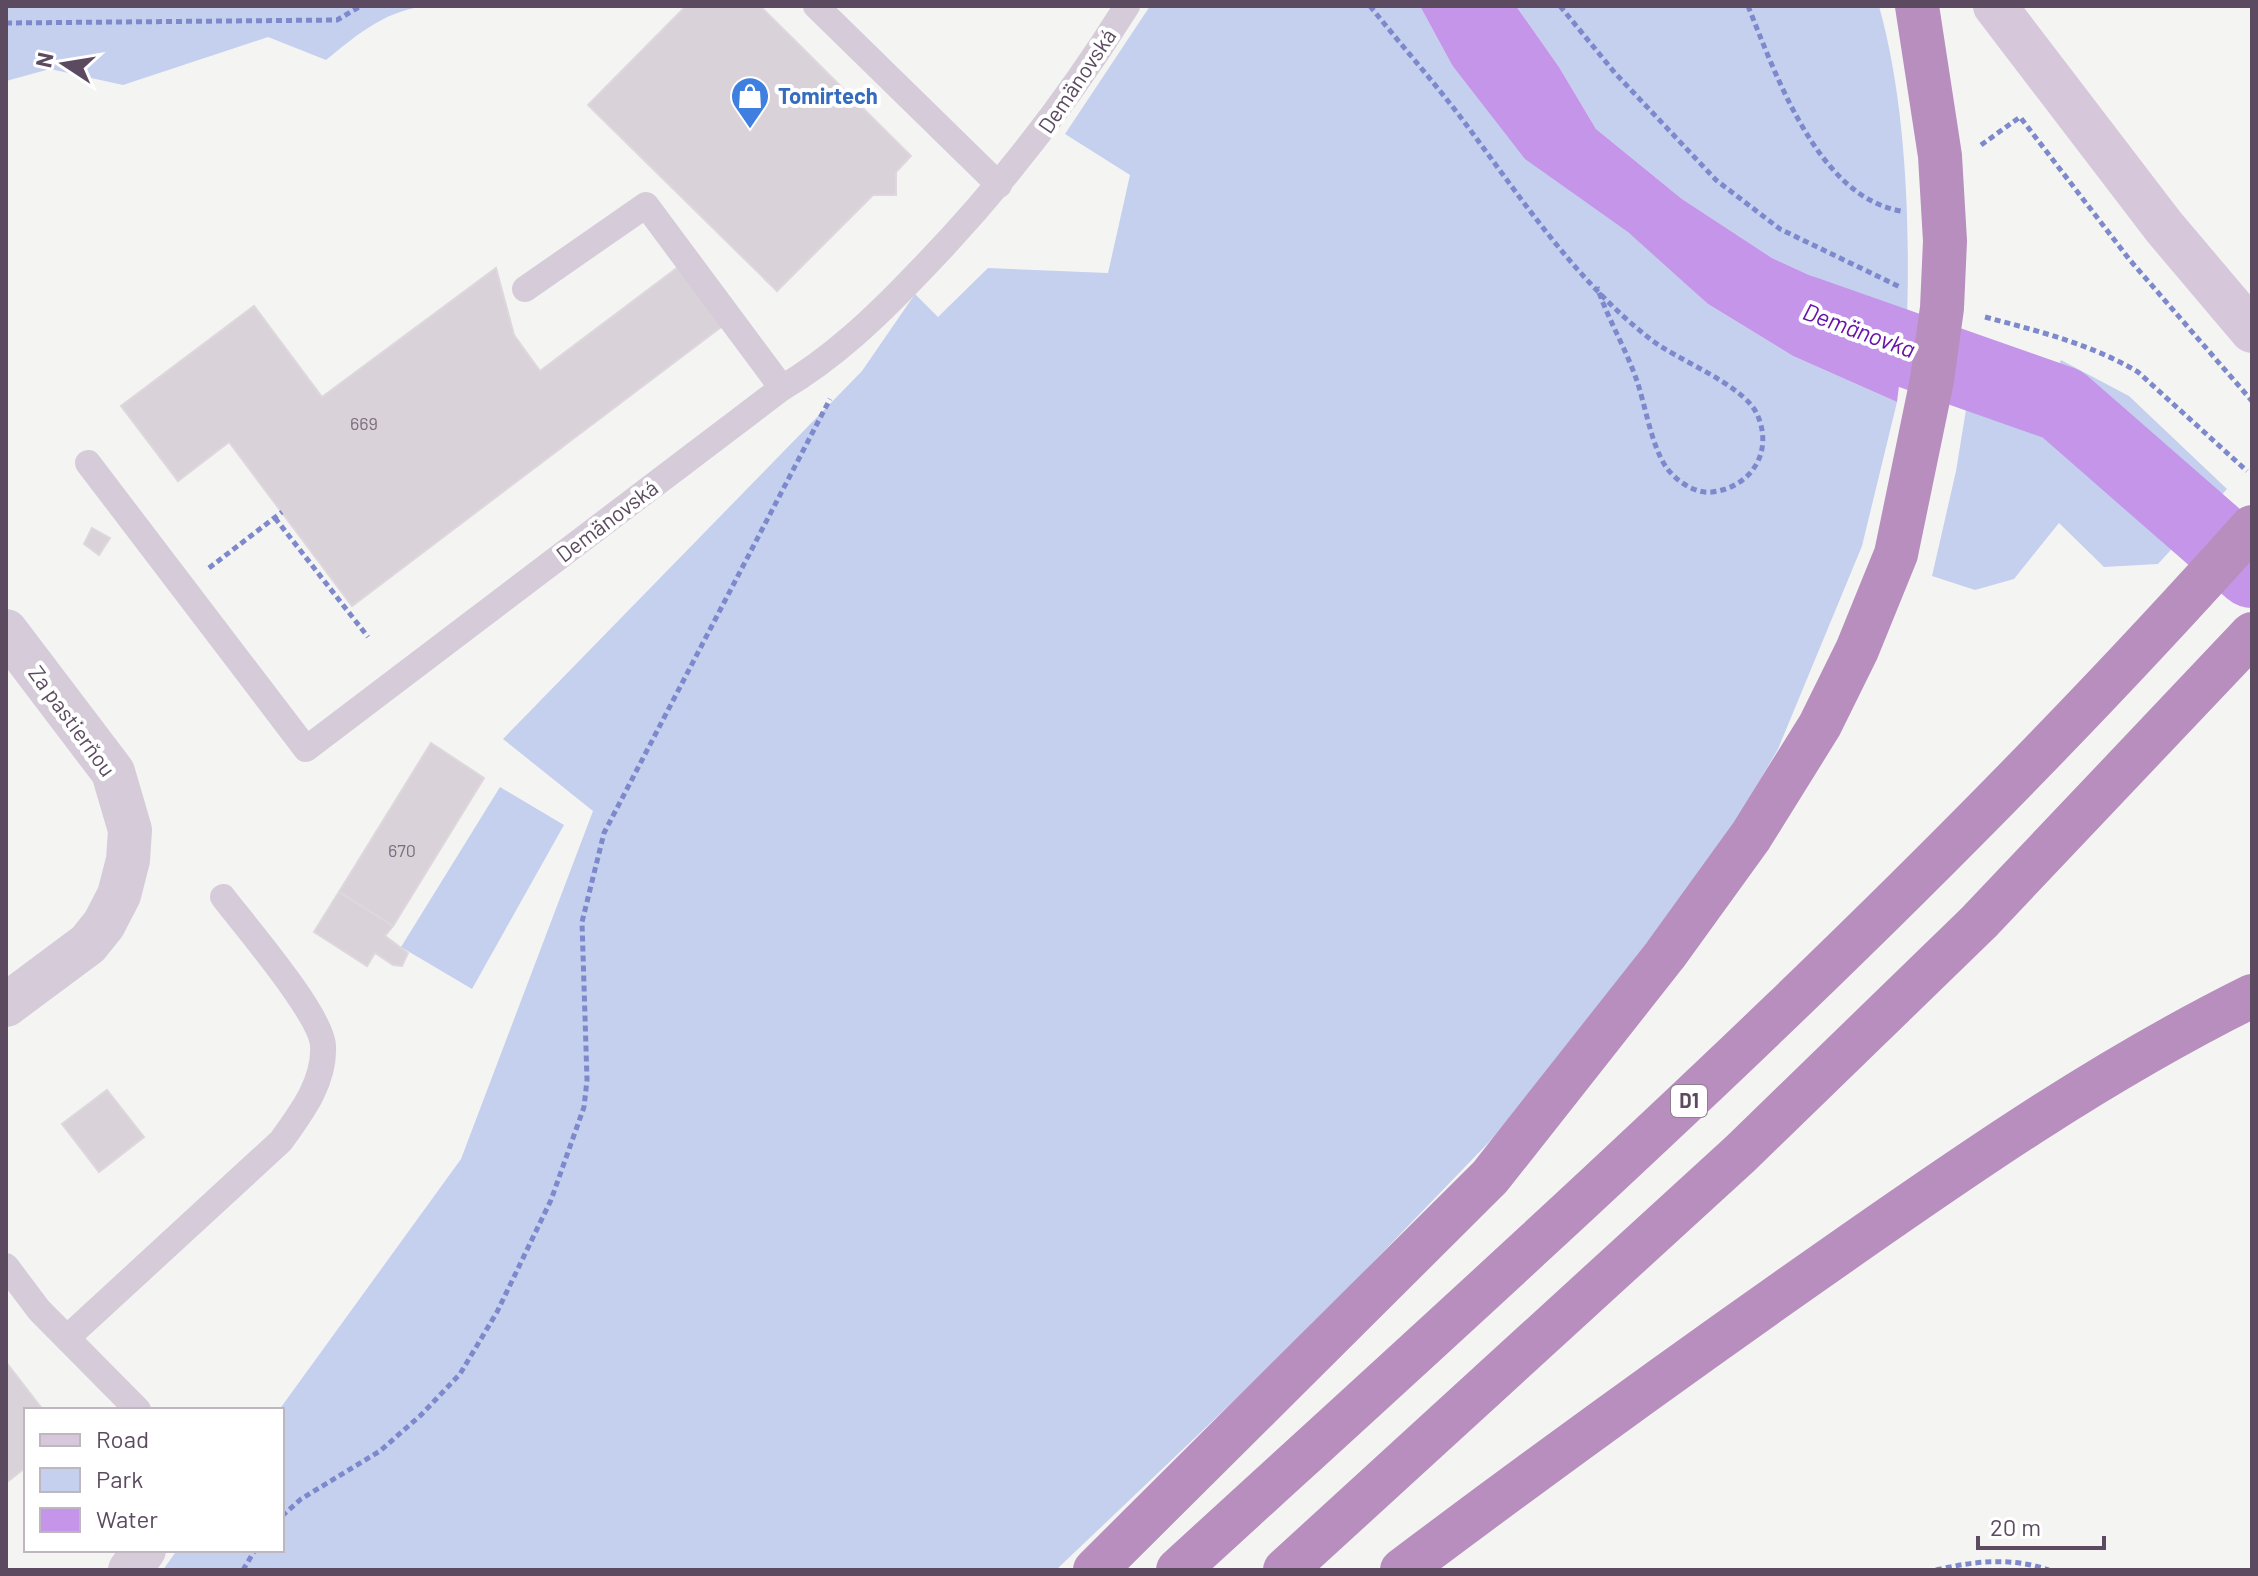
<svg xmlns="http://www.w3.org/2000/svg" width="2258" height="1576" font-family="Barlow,sans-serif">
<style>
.green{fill:#c5d0ef}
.water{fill:#c495e9}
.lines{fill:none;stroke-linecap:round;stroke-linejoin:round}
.river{stroke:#c495e9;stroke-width:76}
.building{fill:#d9d2d9;stroke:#ded7dd;stroke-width:2}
.path{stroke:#7e89cc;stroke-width:5;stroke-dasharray:6 4;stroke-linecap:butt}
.lane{stroke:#d6cbd9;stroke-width:26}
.street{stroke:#d6cbd9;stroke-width:44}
.secondary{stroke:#d7c7da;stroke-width:44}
.highway{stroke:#b88ebe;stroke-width:44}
.labels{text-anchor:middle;stroke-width:8;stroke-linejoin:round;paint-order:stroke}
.number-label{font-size:18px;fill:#7b6d7e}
.shield{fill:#fff;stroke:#8d8190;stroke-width:2}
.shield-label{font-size:20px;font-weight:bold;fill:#5c4b60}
.street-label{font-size:22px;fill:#5c4b60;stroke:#fff}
.shop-label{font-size:22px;font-weight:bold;fill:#366cbe;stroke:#fff;text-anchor:start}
.water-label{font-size:24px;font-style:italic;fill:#6814aa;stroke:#fff}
</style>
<rect width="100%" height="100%" fill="#f4f5f3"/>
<g class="green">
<path d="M 6,6 L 431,6 C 388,8 358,34 326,60 L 268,37 L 123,85 L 50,69 L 6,81 Z"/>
<polygon points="1150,6 1420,6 1452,65 1708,304 1793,356 1897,402 1862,546 1778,749 1701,882 1583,1032 1490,1141 1305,1333 1056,1570 163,1570 177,1550 282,1550 282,1410 279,1410 461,1159 593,811 503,739 862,371 915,294 938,317 988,268 1108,273 1130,175 1065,134"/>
<path d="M 1516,6 L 1879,6 C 1906,103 1910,220 1907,320 L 1772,258 L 1682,199 L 1596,129 L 1559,67 Z"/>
<polygon points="2061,360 2129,396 2227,489 2158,564 2104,567 2059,523 2014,579 1975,590 1932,576 1956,471 1970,385 2040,405"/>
<polygon points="500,787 564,825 472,989 401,947"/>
</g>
<polygon class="water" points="1420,6 1516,6 1559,67 1596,129 1682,199 1772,258 1907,320 1897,402 1793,356 1708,304 1628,232 1525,159 1452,65"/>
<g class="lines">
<polyline class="river" points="1803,313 2062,404 2252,570"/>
</g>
<g class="building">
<polygon points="686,6 760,6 911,156 896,172 896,195 873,195 777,291 588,105"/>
<polygon points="681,265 725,324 352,606 229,442 178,481 121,406 254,306 322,397 496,268 514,335 540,371"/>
<polygon points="92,528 110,538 99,555 84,544"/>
<polygon points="431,743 484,778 393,926 339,892"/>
<polygon points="339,892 393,926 385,936 408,953 402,966 393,965 375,953 367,966 314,932"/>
<polygon points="107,1090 144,1137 99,1172 62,1124"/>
<polygon points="6,1362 43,1410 26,1410 26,1467 6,1483"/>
</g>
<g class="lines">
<g class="path">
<path d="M 1370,6 C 1401,45 1435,83 1465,123 C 1521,198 1575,280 1649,338 C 1676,360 1743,384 1757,414 C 1774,451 1752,487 1712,492 C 1695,494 1676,481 1666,467 C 1651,444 1646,408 1637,381 C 1626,349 1608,319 1597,287"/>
<polyline points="1560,6 1615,73 1716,180 1780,229 1902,288"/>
<path d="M 1748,6 C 1776,75 1818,197 1901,211"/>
<polyline points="6,23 337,20 361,6"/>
<polyline points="1981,145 2020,117 2129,259 2252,401"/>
<path d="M 1985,317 C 2038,331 2091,344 2138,372 L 2247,471"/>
<polyline points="275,518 368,637"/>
<polyline points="209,568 282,512"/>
<polyline points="282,1516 301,1499 380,1451 421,1415 460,1374 497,1312 551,1200 584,1107 587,1080 582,922 604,833 830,399"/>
<polyline points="243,1570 255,1550"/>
<path d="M 1936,1570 C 1974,1561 2011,1557 2049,1570"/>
</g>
<g class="lane">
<polyline points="816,6 999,185"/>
<polyline points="525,289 646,205 782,388"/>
<path d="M 88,463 L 306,749 L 782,388 C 833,358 876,317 917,274 C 997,192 1066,104 1127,6"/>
<polyline points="6,1266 39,1310 138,1410"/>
<path d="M 67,1338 L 281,1141 C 301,1113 325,1082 323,1046 C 322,1015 245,926 223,897"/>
</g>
<g class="street">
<polyline points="6,631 113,772 130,830 128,860 119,895 104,924 88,944 6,1005"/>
<polyline points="130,1570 144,1550"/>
</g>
<polyline class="secondary" points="1995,6 2164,227 2252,331"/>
<g class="highway">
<polyline points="1095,1570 1490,1177 1665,955 1751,836 1820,725 1857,650 1896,554 1932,380 1942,308 1945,241 1940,156 1917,6"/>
<path d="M 1178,1570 C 1546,1233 1919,900 2252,527"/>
<polyline points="1285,1570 1740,1154 1979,922 2252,634"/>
<path d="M 1402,1570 C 1542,1465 1684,1362 1827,1262 C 1964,1166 2102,1070 2252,996"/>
</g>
</g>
<defs>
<g id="shop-pin" transform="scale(2)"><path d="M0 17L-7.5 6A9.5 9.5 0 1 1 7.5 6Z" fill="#3f7fe0" stroke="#fff"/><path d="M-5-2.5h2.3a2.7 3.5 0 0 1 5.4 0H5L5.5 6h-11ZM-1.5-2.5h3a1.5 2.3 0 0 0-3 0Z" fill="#fff"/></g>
</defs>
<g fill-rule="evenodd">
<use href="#shop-pin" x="750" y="96"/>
</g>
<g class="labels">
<g class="number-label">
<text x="364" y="430">669</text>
<text x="402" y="857">670</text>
</g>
<rect class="shield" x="1671" y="1085" width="36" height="32" rx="6"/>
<g class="shield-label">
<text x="1689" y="1108">D1</text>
</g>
<g class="street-label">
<text transform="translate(1077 81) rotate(-56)" y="8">Demänovská</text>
<text transform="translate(607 521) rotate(-37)" y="8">Demänovská</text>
<text transform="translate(72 721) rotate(54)" y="8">Za pastierňou</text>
</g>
<g class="shop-label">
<text x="778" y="104">Tomirtech</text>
</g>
<g class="water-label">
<text transform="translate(1859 331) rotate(20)" y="8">Demänovka</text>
</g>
</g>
<rect width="2258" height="1576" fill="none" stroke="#5c4b60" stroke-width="16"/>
<rect x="24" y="1408" width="260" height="144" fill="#ffffff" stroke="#beb7bf" stroke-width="2"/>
<rect x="40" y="1434" width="40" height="12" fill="#d7c7da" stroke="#beb7bf" stroke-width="2"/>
<text x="96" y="1448" font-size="24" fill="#5c4b60">Road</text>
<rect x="40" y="1468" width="40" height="24" fill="#c5d0ef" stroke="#beb7bf" stroke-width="2"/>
<text x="96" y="1488" font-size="24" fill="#5c4b60">Park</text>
<rect x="40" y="1508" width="40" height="24" fill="#c495e9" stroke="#beb7bf" stroke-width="2"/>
<text x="96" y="1528" font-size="24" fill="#5c4b60">Water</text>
<g transform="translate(64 64) rotate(282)" stroke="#ffffff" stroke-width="6" paint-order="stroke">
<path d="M0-6L14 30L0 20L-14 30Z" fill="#5c4b60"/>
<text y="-12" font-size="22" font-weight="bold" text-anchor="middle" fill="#5c4b60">N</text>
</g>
<path d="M1978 1536v12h126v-12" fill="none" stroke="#5c4b60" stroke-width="4"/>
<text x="1990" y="1536" font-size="24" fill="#5c4b60" stroke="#ffffff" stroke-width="6" paint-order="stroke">20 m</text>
</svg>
